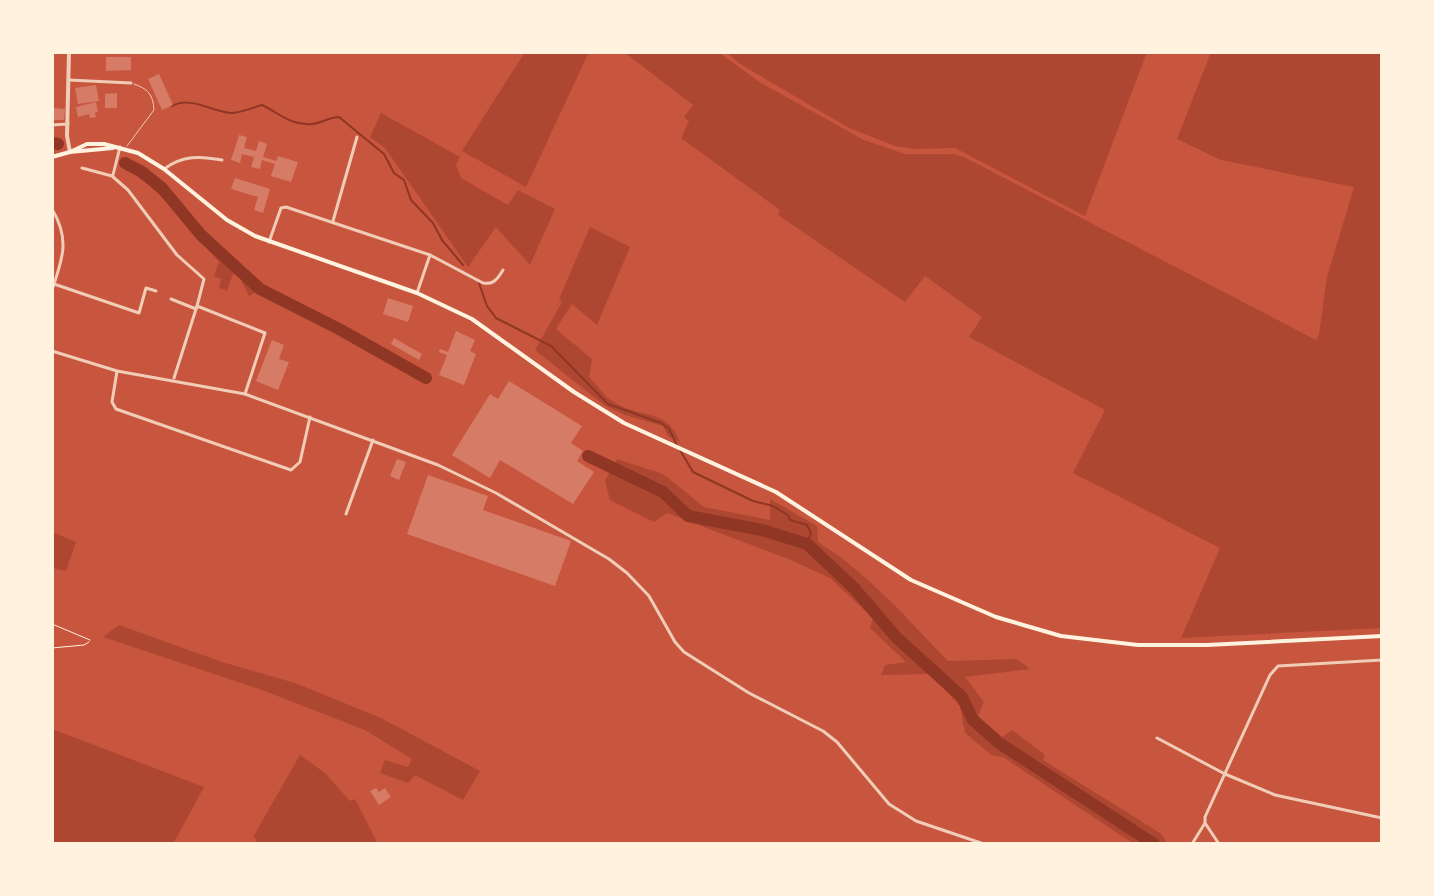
<svg xmlns="http://www.w3.org/2000/svg" width="1434" height="896" font-family="Quicksand,sans-serif">
<style>
.green{fill:#ae4732}
.lines{fill:none;stroke-linecap:round;stroke-linejoin:round}
.stream{stroke:#8f3625;stroke-width:2}
.river{stroke:#8f3625;stroke-width:12}
.building{fill:#d67c66}
.path{stroke:#fff3e0;stroke-width:1}
.service{stroke:#f1ccb7;stroke-width:1}
.minor{stroke:#f1ccb7;stroke-width:3}
.tertiary{stroke:#f1ccb7;stroke-width:4}
.secondary{stroke:#fff3e0;stroke-width:4}
</style>
<rect width="100%" height="100%" fill="#c8553d"/>
<g class="green">
<polygon points="525,52 588,54 526,187 462,151"/>
<polygon points="624,52 718,52 761,83 864,140 905,154 954,154 966,158 1316,340 1319,335 1327,277 1354,187 1221,160 1177,139 1211,52 1382,52 1382,628 1181,638 1220,548 1073,473 1105,410 969,337 982,317 925,276 905,302 778,215 780,210 681,138 689,121 684,117 693,105"/>
<polygon points="726,52 1147,52 1085,216 955,148 915,149 895,146 849,128 740,64"/>
<polygon points="381,113 460,157 456,165 461,178 508,205 518,190 555,209 530,265 496,227 468,267 385,148 370,137"/>
<path d="M 139,172 L 161,190 L 200,236 L 258,291 L 249,296 L 239,276 L 233,274 L 227,291 L 219,288 L 221,279 L 214,276 L 219,262 C 192,233 169,199 137,176 Z"/>
<path d="M 590,227 L 630,247 L 597,325 L 572,304 L 556,329 L 592,359 L 589,377 C 597,384 603,395 612,401 C 640,420 666,406 680,442 L 668,436 L 663,426 L 625,415 L 604,405 L 535,350 L 562,302 L 559,299 Z"/>
<path d="M 617,459 L 663,474 L 704,507 L 770,520 L 770,499 L 817,526 L 818,542 C 869,574 907,619 948,661 L 1017,659 L 1030,669 L 965,677 L 984,702 L 978,716 L 1002,737 L 1012,730 L 1045,755 L 1043,760 L 1160,833 L 1168,844 L 1134,844 L 1003,757 L 991,755 L 965,733 L 960,706 L 930,674 L 881,675 L 885,665 L 906,662 L 870,628 L 873,618 L 830,578 L 791,560 L 667,513 L 654,522 L 610,500 L 605,481 Z"/>
<polygon points="52,532 76,542 66,571 52,568"/>
<polygon points="119,625 222,662 295,683 381,718 480,771 463,800 415,775 408,783 380,773 385,760 408,767 412,759 365,730 262,690 103,637"/>
<polygon points="52,729 204,787 173,844 52,844"/>
<polygon points="300,755 325,773 350,801 355,799 378,844 255,844 257,839 253,837"/>
</g>
<g class="lines">
<g class="stream">
<path d="M 172,106 C 191,96 210,111 230,113 C 241,113 251,108 262,105 C 279,113 291,126 312,124 C 322,123 329,117 339,117 L 384,154 L 394,173 L 404,180 L 411,200 L 433,223 L 442,240 L 463,265"/>
<polyline points="479,283 487,306 496,318 551,346 608,404 661,423 669,429 677,445"/>
<polyline points="680,450 693,472 753,501 773,506 788,515 790,520 807,525 811,533 807,544"/>
</g>
<g class="river">
<polyline points="52,143 58,144"/>
<polyline points="125,163 142,172 162,188 201,235 260,289 339,329 426,378"/>
<polyline points="588,456 663,492 688,516 762,530 807,544 854,588 896,637 962,697 973,720 999,743 1154,844"/>
</g>
</g>
<g class="building">
<polygon points="106,57 131,57 131,70 106,71"/>
<polygon points="159,74 173,105 162,110 148,79"/>
<polygon points="96,85 99,101 78,104 75,88"/>
<polygon points="117,93 117,108 105,108 105,94"/>
<polygon points="96,102 98,112 95,113 96,117 90,118 89,114 78,117 76,107"/>
<polygon points="52,108 65,109 64,120 52,120"/>
<polygon points="239,135 247,137 244,148 256,151 259,141 267,144 263,157 276,161 278,156 298,162 291,182 271,176 275,164 262,160 260,169 251,167 254,157 242,154 240,163 231,160"/>
<polygon points="235,178 270,189 263,213 254,210 258,197 231,189"/>
<polygon points="388,298 413,306 408,322 383,314"/>
<polygon points="456,331 475,340 470,351 476,354 464,385 439,375 447,355 439,352 440,349 448,352"/>
<polygon points="394,338 422,354 419,360 391,344"/>
<polygon points="272,340 284,345 279,359 289,362 278,390 256,381"/>
<polygon points="509,381 582,426 571,443 583,451 577,461 594,472 573,504 500,460 490,478 452,455 490,394 498,399"/>
<polygon points="397,459 406,462 399,480 390,476"/>
<polygon points="428,475 488,496 483,510 571,541 555,586 407,534"/>
<polygon points="376,788 379,792 385,788 391,797 379,805 370,791"/>
</g>
<g class="lines">
<g class="path">
<polyline points="52,624 90,640"/>
<polyline points="52,648 84,645 89,642"/>
</g>
<path class="service" d="M 127,146 L 154,110 C 153,94 148,89 134,84"/>
<g class="minor">
<polyline points="69,80 131,83"/>
<polyline points="52,125 68,124"/>
<polyline points="82,168 112,176 128,190 177,255 204,279 197,306 265,333 245,394"/>
<path d="M 164,169 C 183,155 200,156 222,160"/>
<polyline points="113,175 120,147"/>
<path d="M 52,209 C 70,239 63,258 52,290"/>
<polyline points="333,221 357,137"/>
<path d="M 269,242 L 281,208 L 286,207 L 430,255 L 483,283 C 494,285 498,278 503,270"/>
<polyline points="54,284 139,313 146,288 156,291"/>
<polyline points="417,293 430,255"/>
<polyline points="171,299 196,309"/>
<polyline points="52,351 117,371 245,394 438,465 496,493 609,559 627,573 649,596 675,642 684,652 749,693 823,731 837,742 889,804 916,821 984,844"/>
<polyline points="117,371 112,402 116,409 291,470 300,462 310,417"/>
<polyline points="174,378 197,306"/>
<polyline points="346,514 373,440"/>
<polyline points="1157,738 1225,774 1275,795 1382,818"/>
<polyline points="1192,844 1205,823"/>
<polyline points="1219,844 1205,823 1205,817 1270,675 1278,666 1382,660"/>
</g>
<polyline class="tertiary" points="69,52 67,136 70,152"/>
<g class="secondary">
<polyline points="70,152 87,144 104,144 138,153 164,169 227,220 255,236 417,293 472,319 574,392 624,423 776,492 911,580 996,617 1061,636 1138,645 1207,645 1382,636"/>
<polyline points="52,157 70,152 113,148"/>
</g>
</g>
<rect width="1434" height="896" fill="none" stroke="#fff3e0" stroke-width="108"/>
</svg>
